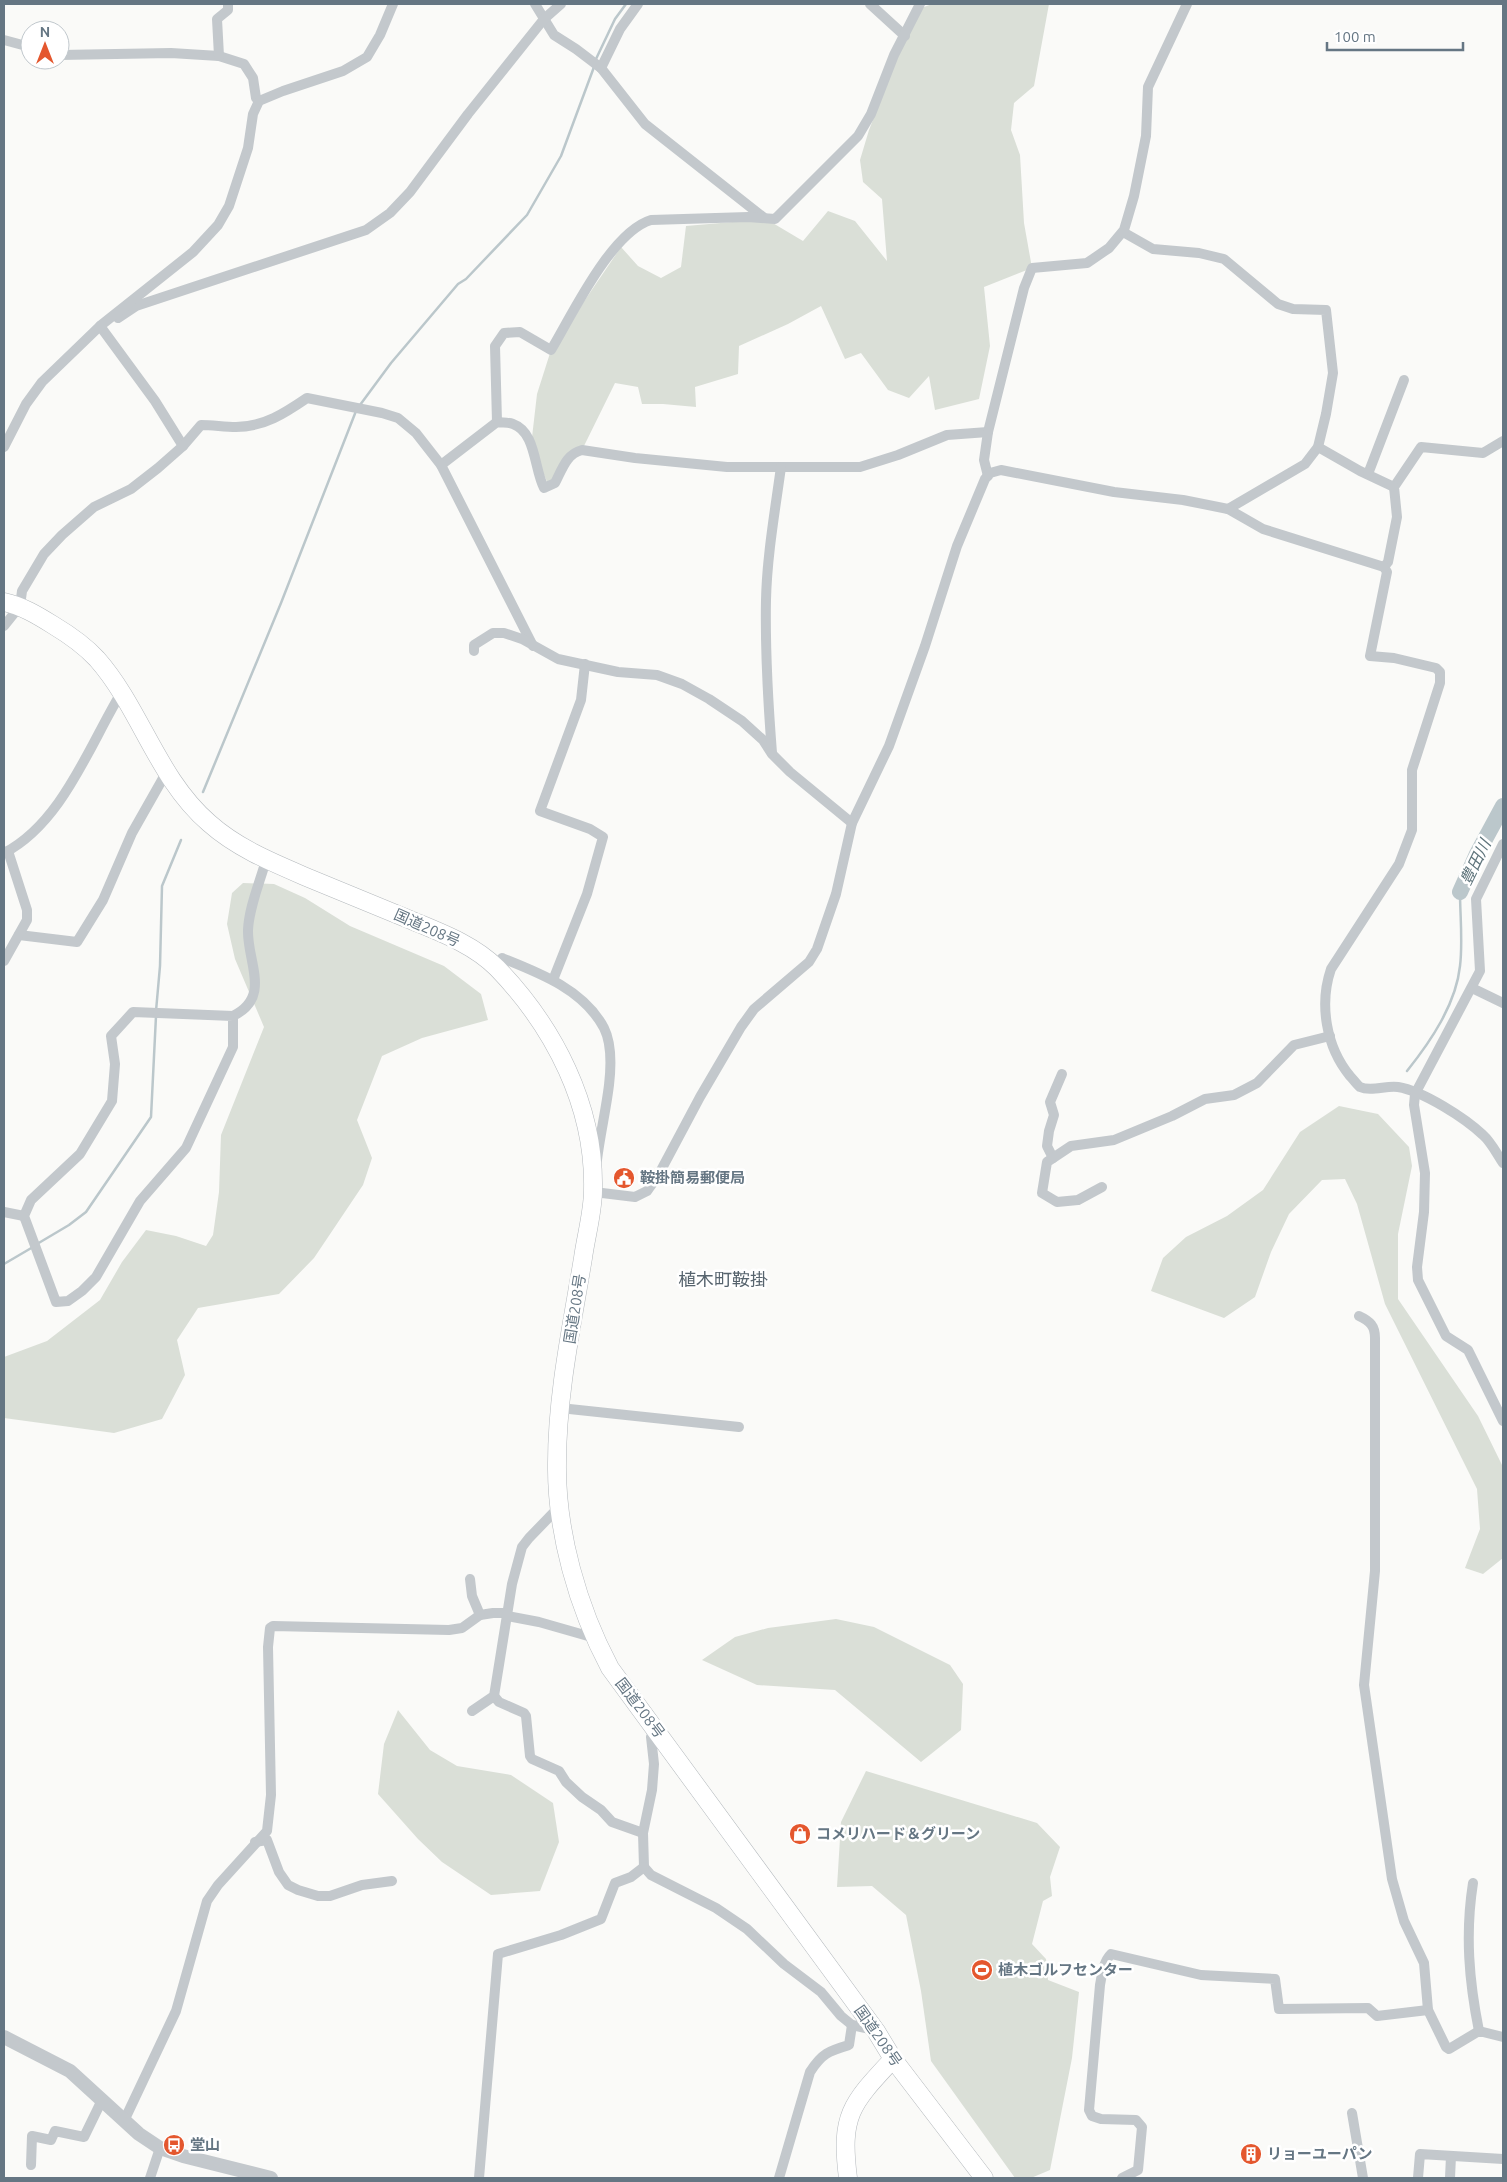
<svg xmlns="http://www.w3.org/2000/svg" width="1507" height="2182" font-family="Ubuntu,'Noto Sans JP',sans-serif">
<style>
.green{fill:#dadfd7}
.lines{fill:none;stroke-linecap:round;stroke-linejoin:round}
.stream{stroke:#bbc7cb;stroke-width:2.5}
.river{stroke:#bbc7cb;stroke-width:16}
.trunk-casing{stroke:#b4b9bd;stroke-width:19}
.minor{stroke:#c3c8cc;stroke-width:10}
.tertiary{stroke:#c3c8cc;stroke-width:14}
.trunk{stroke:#fff;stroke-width:18}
.labels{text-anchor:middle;stroke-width:5;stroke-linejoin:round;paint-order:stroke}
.street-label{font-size:15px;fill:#657683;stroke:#fff}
.poi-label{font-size:15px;font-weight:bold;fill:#657683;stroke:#fff;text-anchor:start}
.water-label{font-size:16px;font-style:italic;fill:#60757c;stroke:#fff}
.quarter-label{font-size:18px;fill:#57646e;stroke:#fff}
</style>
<rect width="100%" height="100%" fill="#fafaf8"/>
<g class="green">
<polygon points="932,4 1049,4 1034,86 1014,103 1011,130 1020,155 1024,223 1032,268 984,287 990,346 979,399 935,410 929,376 909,398 888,390 861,353 845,359 821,306 788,324 739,346 738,374 695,387 696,407 663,404 642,404 638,387 615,383 582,450 549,486 531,446 537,394 551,350 621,247 638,266 661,278 681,267 686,226 766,219 803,241 828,211 855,221 887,261 882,199 863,182 860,160 869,130 916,10"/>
<polygon points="243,883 274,884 305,898 350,926 444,966 481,994 488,1020 422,1038 382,1056 357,1120 372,1158 363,1185 314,1258 279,1294 198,1308 177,1340 185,1375 162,1419 114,1433 4,1418 4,1357 47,1341 100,1300 122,1262 146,1230 176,1236 206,1246 213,1235 219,1192 221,1135 264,1027 235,959 227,924 232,893"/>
<polygon points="1339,1106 1378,1114 1409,1147 1412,1166 1398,1234 1398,1299 1478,1416 1502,1465 1503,1558 1483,1574 1465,1568 1480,1529 1477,1489 1385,1304 1357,1204 1345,1179 1322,1180 1289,1214 1271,1252 1255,1297 1224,1318 1151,1291 1163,1258 1186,1237 1227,1216 1263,1190 1300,1132"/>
<polygon points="836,1619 874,1627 950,1665 963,1684 961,1730 921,1762 835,1690 757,1685 702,1660 735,1637 768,1628"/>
<polygon points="398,1710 430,1750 457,1766 511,1775 553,1803 559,1842 540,1891 491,1895 442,1862 418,1839 378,1794 384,1744"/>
<polygon points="866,1771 1037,1823 1060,1847 1050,1877 1052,1896 1043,1901 1032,1944 1046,1959 1048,1980 1079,1992 1072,2058 1050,2170 1031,2178 1015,2178 931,2061 921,1991 906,1915 872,1886 837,1887 841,1822"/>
</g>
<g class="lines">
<g class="stream">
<polyline points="596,59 615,19 626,4"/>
<polyline points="360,405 391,363 458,284 466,279 527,215 561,156 594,67"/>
<polyline points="203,792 281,603 356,411"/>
<polyline points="156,1011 160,966 162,886 181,840"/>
<path d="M 1407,1071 C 1431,1041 1456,1004 1460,966 C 1463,942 1460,916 1460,892"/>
<polyline points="37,1244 69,1225 86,1212 151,1117 156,1016"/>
<polyline points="4,1264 33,1247"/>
</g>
<polyline class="river" points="1460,892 1477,854 1503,806"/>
<g class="trunk-casing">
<g id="trunk">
<path d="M 4,602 C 22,606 37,615 53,625 C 68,634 85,646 97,659 C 141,709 157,778 209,823 C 238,849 276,864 311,879 C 345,893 379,907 413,921 C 442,933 474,945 497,968 C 554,1027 595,1106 593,1190 C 593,1212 586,1236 583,1258 C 572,1325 557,1394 557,1463 C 556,1532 578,1608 610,1668 L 876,2031 L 893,2059 L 984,2178"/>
<path d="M 848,2178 C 840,2115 851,2104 893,2059"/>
</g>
</g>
<g class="minor">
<polyline points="535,4 554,35 576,49 601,68 645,124 763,217"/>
<polyline points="870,4 905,36"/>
<polyline points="4,40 30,47"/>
<polyline points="60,55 171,53 219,56 244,64 253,78 256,98 259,101"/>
<polyline points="219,56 217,19 228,10 228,4"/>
<polyline points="601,68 620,29 638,4"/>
<polyline points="1123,232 1153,249 1199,253 1224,259 1278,304 1293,309 1326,310 1333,373 1326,414 1318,447 1305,464 1228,509"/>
<polyline points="118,318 136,306 366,230 390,213 410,192 468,114 544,19 561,4"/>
<polyline points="100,326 155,401 183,446"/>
<path d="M 497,422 L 495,346 L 504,333 L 520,332 L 551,350 C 572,315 611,232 651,220 L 748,217 L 775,219 L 858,136 L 871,114 L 894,55 L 920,4"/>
<path d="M 1503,441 L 1483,453 L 1421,447 L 1394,487 L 1397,517 L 1388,562 L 1384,567 L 1387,572 L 1370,656 L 1394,658 L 1436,668 L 1440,672 L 1440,683 L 1412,770 L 1412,830 L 1399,864 L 1331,969 C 1319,1004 1326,1047 1350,1076 C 1353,1079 1357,1085 1360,1087 C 1371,1092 1387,1085 1398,1087 C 1423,1091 1465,1118 1483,1135 C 1491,1142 1497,1154 1503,1163"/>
<polyline points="4,447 26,404 42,382 100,326 193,252 218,225 229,206 248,148 253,114 259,101 283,91 343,71 367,57 380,35 393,4"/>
<polyline points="1318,447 1360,471 1394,487"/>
<path d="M 441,465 L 497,422 C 502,423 508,422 513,424 C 536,432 534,469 544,488 L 555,483 C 562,470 566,454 582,450 L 635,458 L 727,467 L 860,467 L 898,455 L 947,435 L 988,432"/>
<polyline points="1368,474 1404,380"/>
<polyline points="988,476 984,460 988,432 1024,288 1032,268 1087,263 1109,248 1124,230 1134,196 1146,136 1148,87 1187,4"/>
<path d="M 4,626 L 20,606 L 22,591 L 44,554 L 62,535 L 94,507 L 131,489 L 158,468 L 183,446 L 201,425 C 213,425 224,427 236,427 C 264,427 285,413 307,398 L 382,413 L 398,418 L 416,433 L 441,465 L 533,646"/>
<polyline points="474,651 474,645 493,633 504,633 522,639 558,659 618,672 657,675 682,684 709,699 742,721 763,740 772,754 790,772 852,823"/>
<path d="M 772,753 C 768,702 765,651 766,600 C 767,556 775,511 781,467"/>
<polyline points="1503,844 1476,899 1480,971 1415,1094 1414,1105 1425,1173 1424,1212 1417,1267 1418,1280 1446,1336 1468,1350 1503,1421"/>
<path d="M 4,853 C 62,823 89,746 121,693"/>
<polyline points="19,935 77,942 103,900 132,833 166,773"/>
<polyline points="4,961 27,920 27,910 8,851"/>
<path d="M 495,966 L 502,958 C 540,973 584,990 604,1028 C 612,1044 611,1068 609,1085 C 606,1110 600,1135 597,1160"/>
<polyline points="553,980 587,894 603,837 590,829 540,811 581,700 585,664"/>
<polyline points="1472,988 1503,1003"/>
<path d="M 233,1016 L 233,1047 L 186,1148 L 140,1201 L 96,1277 L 82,1291 L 68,1301 L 56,1302 L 24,1216 L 31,1200 L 80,1154 L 112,1101 L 115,1064 L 111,1036 L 133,1012 L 233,1016 C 272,997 247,962 248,930 C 249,907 260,882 266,860"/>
<polyline points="1053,1158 1047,1146 1049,1131 1054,1115 1050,1102 1062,1074"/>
<polyline points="594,1187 594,1192 635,1197 647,1191 659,1174 700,1097 741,1027 754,1009 809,962 817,949 836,894 852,823 889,746 925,646 957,546 985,479 990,473 1001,470 1114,492 1183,500 1228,509 1263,529 1384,567"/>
<polyline points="1102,1187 1078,1200 1057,1202 1042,1193 1047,1162 1071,1146 1114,1140 1172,1116 1205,1099 1234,1095 1257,1083 1294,1045 1330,1036"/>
<polyline points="4,1212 24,1216"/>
<path d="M 1359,1316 C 1370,1321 1375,1326 1375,1338 L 1375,1571 L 1364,1685 L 1392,1879 L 1404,1921 L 1424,1963 L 1428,2010 L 1446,2047 L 1449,2049 L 1479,2031 L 1503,2037"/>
<polyline points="560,1408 739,1427"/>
<polyline points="470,1579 472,1596 480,1615 493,1613 507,1613"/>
<polyline points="507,1616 539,1622 588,1636 592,1635"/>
<polyline points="494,1696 499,1702 524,1713 526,1716 530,1756 532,1759 559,1771 566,1782 582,1797 601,1810 612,1822 643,1833"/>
<polyline points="472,1711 494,1696 512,1584 522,1547 529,1538 559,1507"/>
<polyline points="656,1729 651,1737 654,1764 652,1790 643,1833 644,1867 651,1875 716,1908 747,1929 784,1964 821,1992 841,2016 852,2025 874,2030"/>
<polyline points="255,1842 267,1840 279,1872 288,1885 298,1890 318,1896 330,1896 362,1885 392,1881"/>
<path d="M 1473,1883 C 1465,1934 1469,1981 1479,2031"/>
<polyline points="1352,2113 1363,2178"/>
<polyline points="124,2121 176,2011 207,1901 218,1885 267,1831 271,1795 268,1647 270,1628 273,1626 449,1630 462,1628 480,1615"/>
<polyline points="31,2165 32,2136 51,2140 55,2131 84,2137 102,2100"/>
<polyline points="150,2178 160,2148"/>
<polyline points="479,2178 498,1954 561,1935 601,1919 615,1883 631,1877 644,1867"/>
<path d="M 779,2178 L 810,2072 C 822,2053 829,2051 849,2045 L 852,2025"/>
<path d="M 1122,2178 L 1138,2170 L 1142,2127 L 1136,2120 L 1101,2119 L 1092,2116 L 1089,2110 L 1100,1985 C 1102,1975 1103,1962 1111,1954 L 1201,1975 L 1275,1979 L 1279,2009 L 1368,2008 L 1377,2016 L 1428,2010"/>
<polyline points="1418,2178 1420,2154 1503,2159"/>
<polyline points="1450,2178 1451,2156"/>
</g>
<polyline class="tertiary" points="4,2037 70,2071 139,2134 160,2148 183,2156 271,2178"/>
<use href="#trunk" class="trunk"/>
</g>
<defs>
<g id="civic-disc" transform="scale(1.125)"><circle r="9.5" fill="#e4572e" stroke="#fff"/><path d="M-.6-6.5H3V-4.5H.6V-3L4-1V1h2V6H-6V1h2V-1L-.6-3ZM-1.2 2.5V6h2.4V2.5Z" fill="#fff"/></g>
<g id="shop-disc" transform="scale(1.125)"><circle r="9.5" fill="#e4572e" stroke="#fff"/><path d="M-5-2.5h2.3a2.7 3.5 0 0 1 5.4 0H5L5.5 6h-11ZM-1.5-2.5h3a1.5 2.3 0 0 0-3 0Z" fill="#fff"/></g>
<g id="stadium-disc" transform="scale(1.125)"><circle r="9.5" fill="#e4572e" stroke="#fff"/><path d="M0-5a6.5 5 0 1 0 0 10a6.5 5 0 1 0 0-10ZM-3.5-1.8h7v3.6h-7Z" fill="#fff"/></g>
<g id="bus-disc" transform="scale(1.125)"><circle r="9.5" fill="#e4572e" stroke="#fff"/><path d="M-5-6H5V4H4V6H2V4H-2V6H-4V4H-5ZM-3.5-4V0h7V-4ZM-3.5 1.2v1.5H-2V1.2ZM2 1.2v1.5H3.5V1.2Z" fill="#fff"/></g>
<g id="building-disc" transform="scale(1.125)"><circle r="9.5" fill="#e4572e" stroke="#fff"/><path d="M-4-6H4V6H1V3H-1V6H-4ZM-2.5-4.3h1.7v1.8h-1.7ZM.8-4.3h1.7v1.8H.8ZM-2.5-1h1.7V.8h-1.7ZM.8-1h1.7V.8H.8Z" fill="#fff"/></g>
</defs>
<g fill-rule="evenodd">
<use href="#civic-disc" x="624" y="1178"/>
<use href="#shop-disc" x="800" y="1834"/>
<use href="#stadium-disc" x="982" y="1970"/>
<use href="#bus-disc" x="174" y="2145"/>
<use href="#building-disc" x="1251" y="2154"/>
</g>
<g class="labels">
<g class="street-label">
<text transform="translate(427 928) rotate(24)" y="5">国道208号</text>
<text transform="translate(575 1309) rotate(-81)" y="5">国道208号</text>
<text transform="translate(640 1708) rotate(53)" y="5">国道208号</text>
<text transform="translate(878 2036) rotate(55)" y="5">国道208号</text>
</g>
<g class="poi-label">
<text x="640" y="1183">鞍掛簡易郵便局</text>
<text x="816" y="1839">コメリハード＆グリーン</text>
<text x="998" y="1975">植木ゴルフセンター</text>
<text x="190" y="2150">堂山</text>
<text x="1267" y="2159">リョーユーパン</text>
</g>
<g class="water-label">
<text transform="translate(1475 862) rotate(-64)" y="6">豊田川</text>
</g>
<g class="quarter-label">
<text x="723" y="1286">植木町鞍掛</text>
</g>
</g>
<rect width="1507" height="2182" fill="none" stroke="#657683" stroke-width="10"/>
<g transform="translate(45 45)"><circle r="24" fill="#ffffff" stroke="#c1c8cd"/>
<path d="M0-4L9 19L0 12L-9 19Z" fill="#e4572e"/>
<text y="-8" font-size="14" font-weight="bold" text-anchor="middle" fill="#657683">N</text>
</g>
<path d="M1327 42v8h136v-8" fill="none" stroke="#657683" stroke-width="2.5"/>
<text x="1334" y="42" font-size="15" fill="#657683" stroke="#ffffff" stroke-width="4" paint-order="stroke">100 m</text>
</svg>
